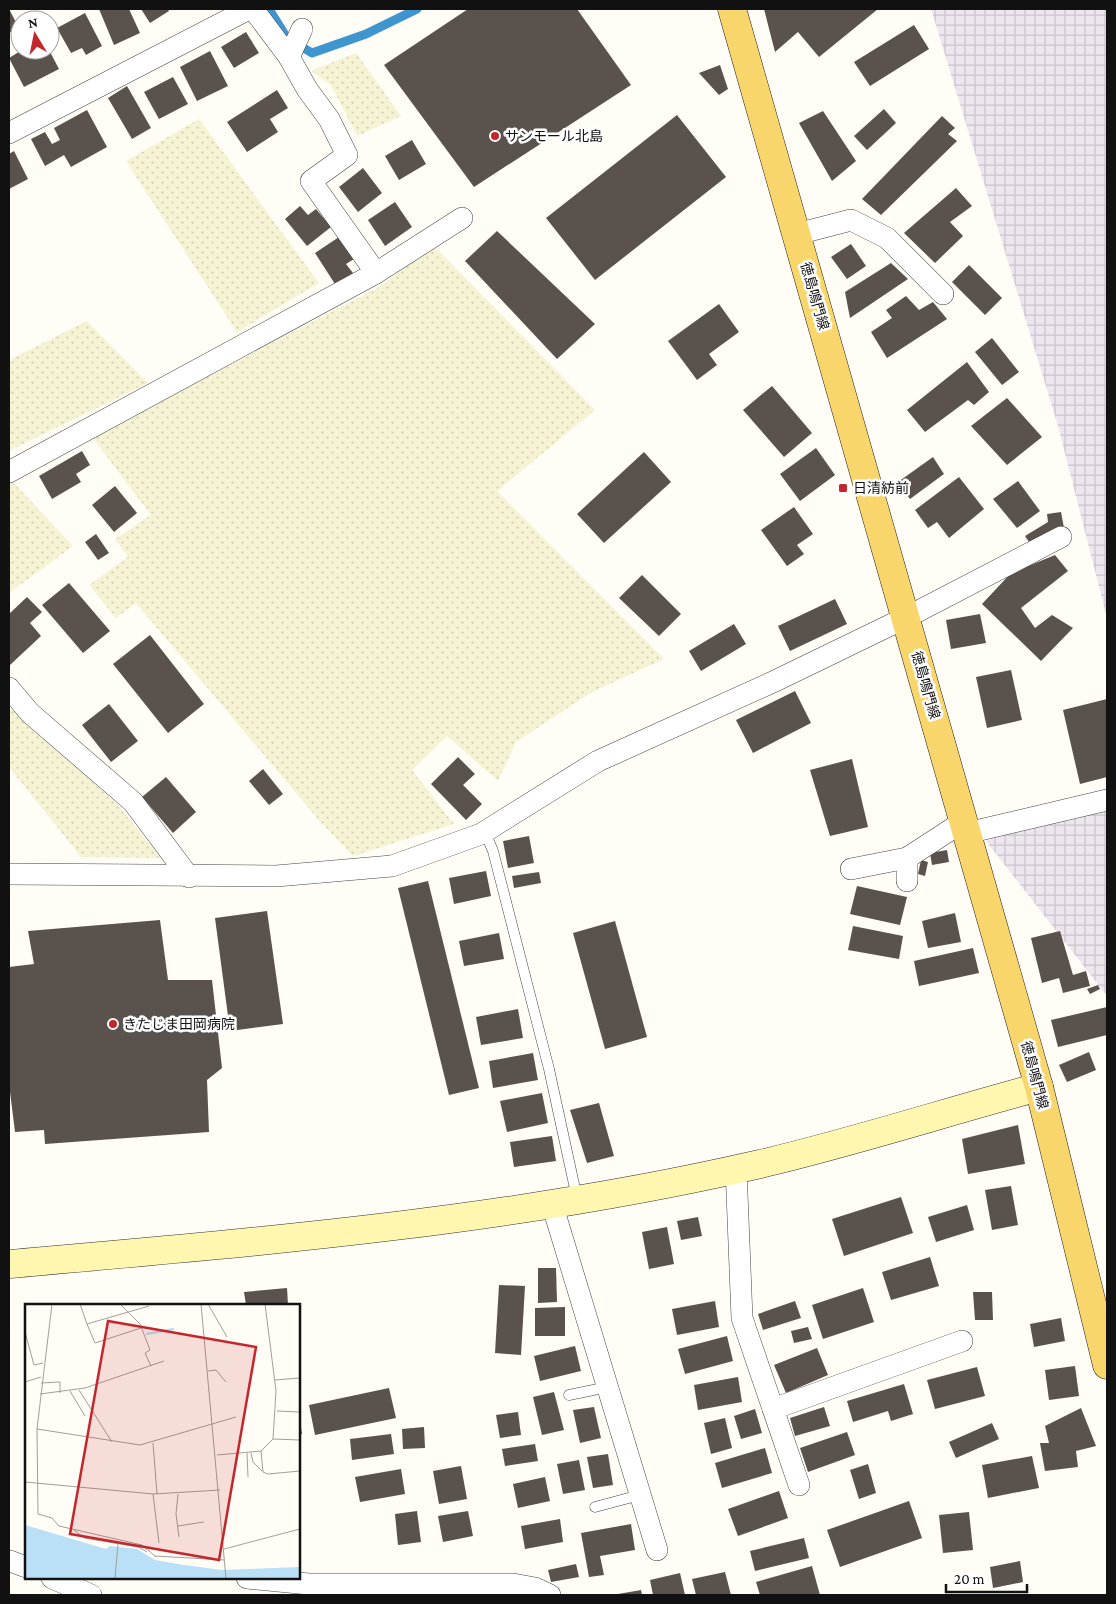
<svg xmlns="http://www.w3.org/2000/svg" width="1116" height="1604" font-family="'Crimson Pro','Noto Sans JP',serif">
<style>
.industrial{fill:url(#industrial-grid)}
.farmland{fill:url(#farmland-dots)}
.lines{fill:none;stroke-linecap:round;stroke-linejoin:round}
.stream{stroke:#3f96cf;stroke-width:9}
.building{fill:#5a524d}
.lane-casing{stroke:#444;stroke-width:11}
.street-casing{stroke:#444;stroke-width:22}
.secondary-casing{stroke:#333;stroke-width:29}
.primary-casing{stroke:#222;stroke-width:29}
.lane{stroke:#fff;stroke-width:10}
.street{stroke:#fff;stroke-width:21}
.secondary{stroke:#fff6b0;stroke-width:28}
.primary{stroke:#f9d66b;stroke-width:28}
.poi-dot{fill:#c4262e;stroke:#fff;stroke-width:2}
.labels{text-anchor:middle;stroke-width:5;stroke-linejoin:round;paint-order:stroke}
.poi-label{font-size:14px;fill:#111;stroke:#fff;text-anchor:start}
.street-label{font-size:14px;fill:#111;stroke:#fff}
.inset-river{fill:none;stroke:#b9e0f7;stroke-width:2.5}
.inset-road{fill:none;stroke:#a09f9a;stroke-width:1}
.view{fill:#c4262e;fill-opacity:0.15;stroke:#c4262e;stroke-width:2.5}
.inset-edge{fill:none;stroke:#111;stroke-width:2.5}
</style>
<defs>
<pattern id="industrial-grid" width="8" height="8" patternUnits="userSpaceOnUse" patternTransform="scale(1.25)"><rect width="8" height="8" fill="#eee6ef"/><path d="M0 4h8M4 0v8" fill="none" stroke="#cbc4cc"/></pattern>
<pattern id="farmland-dots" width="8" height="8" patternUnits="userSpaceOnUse" patternTransform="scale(1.25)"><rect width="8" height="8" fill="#f6f3d4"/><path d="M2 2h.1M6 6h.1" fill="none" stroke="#d2cfb5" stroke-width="1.8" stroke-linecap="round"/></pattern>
</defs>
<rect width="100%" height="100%" fill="#fffdf5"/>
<g class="industrial">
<polygon points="931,9 1107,9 1107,618 1058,426"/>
<polygon points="1107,788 1107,996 986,841"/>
</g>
<g class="farmland">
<polygon points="356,53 401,116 357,136 331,85 311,71"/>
<polygon points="199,119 319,283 237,332 126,161"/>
<polygon points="434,246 595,410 497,491 664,659 592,692 516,742 498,781 447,736 412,770 454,824 353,856 317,818 136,603 116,618 89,585 128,557 115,539 151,515 92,437 379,287"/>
<polygon points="87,321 148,383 9,451 9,360"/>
<polygon points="12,481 73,546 9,593 9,483"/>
<polygon points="12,709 117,804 161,858 81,857 9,767 9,711"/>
</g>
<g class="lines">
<polyline class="stream" points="269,9 287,38 312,53 366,34 417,9"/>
</g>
<g class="building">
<polygon points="9,9 19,28 9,33"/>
<polygon points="99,9 129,9 140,33 114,45"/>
<polygon points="141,9 168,9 169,11 150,23"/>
<polygon points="468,9 577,9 631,85 474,187 384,65"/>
<polygon points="764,9 878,9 819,57 798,32 775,52"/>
<polygon points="85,13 102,46 86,55 82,48 71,53 57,28"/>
<polygon points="914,25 929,49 870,86 854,62"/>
<polygon points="246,32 259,53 234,68 221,47"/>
<polygon points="22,50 49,50 59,69 24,87 9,58"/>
<polygon points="210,51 228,86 197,101 180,67"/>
<polygon points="720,65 728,89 719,95 699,73"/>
<polygon points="173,77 188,104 159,119 144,92"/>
<polygon points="127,86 151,128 132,139 108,98"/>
<polygon points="277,90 288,108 270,119 278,132 247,152 227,122"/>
<polygon points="884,109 896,123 867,150 854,136"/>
<polygon points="87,110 107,147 71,167 64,155 45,166 31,139 45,132 52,144 60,140 54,128"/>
<polygon points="823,111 856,161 832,181 799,123"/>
<polygon points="677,115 726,177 595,280 546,218"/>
<polygon points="942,116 955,128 948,134 957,141 881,215 862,199"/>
<polygon points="412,140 426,164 399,180 385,156"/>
<polygon points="14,151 28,179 9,189 9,154"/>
<polygon points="363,168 382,193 358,212 339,187"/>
<polygon points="956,188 972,206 950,222 963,236 935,263 904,233"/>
<polygon points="395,202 412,227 385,246 368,220"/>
<polygon points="300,206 308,215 316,209 331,227 307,246 285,219"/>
<polygon points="497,231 595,324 557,359 465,261"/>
<polygon points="339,237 354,259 346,264 353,273 335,284 315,253"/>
<polygon points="851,244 866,266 847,279 831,257"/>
<polygon points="891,263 908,279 850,318 845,292"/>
<polygon points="969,265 1002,298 985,315 952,282"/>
<polygon points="906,296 919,310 933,302 947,319 887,358 871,332 892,318 886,310"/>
<polygon points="719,304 739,332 709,354 717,365 697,380 668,341"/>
<polygon points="992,338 1019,372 1002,385 975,352"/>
<polygon points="967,362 989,392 974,405 968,400 925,432 907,410"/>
<polygon points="772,386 812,433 784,457 743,410"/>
<polygon points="1007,398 1042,437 1007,465 971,426"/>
<polygon points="816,448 835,475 800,501 780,474"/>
<polygon points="82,451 90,465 76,474 81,482 52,499 39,476"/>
<polygon points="644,452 671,482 604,543 577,514"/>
<polygon points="933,457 944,474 910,499 898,482"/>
<polygon points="959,477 984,509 949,538 937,522 928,528 915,510"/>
<polygon points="1018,481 1040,511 1017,528 993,499"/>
<polygon points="115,486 137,513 114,532 92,505"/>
<polygon points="794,507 813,534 797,545 804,554 787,566 761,530"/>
<polygon points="1061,512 1064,528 1031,545 1025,536 1048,522 1047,514"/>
<polygon points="96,534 109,553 98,560 85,542"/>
<polygon points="1055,555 1068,571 1021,608 1035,628 1052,615 1073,628 1041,661 982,604 1011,573"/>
<polygon points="642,575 681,614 659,636 619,598"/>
<polygon points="69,583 110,631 83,653 42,605"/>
<polygon points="27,597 42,612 30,623 41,636 10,665 9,614"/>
<polygon points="835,599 847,624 790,651 778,626"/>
<polygon points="980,614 986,643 951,649 946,620"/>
<polygon points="734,624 746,644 701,671 689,651"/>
<polygon points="150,635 204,704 168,733 113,664"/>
<polygon points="1011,670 1022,720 987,728 976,677"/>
<polygon points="795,691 811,723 753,753 736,720"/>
<polygon points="1107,699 1107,777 1080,784 1063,710"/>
<polygon points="109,704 138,741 111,762 82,725"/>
<polygon points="458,757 475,774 463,785 482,804 466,820 431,784"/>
<polygon points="852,759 868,827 830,836 810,770"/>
<polygon points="263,769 283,794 269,805 249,781"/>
<polygon points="166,777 196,812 173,833 142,797"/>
<polygon points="529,836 534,863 508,868 503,841"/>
<polygon points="947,850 949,862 932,865 930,853"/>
<polygon points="921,860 928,862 925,876 918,874"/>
<polygon points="486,871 491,896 454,904 449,878"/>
<polygon points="539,872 541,883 514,888 512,876"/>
<polygon points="428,881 479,1088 449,1095 398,888"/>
<polygon points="857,886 907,897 900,925 850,914"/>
<polygon points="267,911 283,1024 230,1031 215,918"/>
<polygon points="955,913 961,942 928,948 922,921"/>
<polygon points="160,920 168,980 212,980 222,1068 207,1080 209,1132 45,1144 44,1130 15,1132 9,1084 9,967 34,964 28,931"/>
<polygon points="615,921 647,1037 605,1049 573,933"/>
<polygon points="853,926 903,936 899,959 848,950"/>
<polygon points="1060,931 1073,975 1086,971 1090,986 1063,993 1059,978 1042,983 1031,938"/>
<polygon points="499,933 504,959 464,966 459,941"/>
<polygon points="973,948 979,973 919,986 914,961"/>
<polygon points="1098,985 1100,989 1090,994 1087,989"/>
<polygon points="1107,1007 1107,1035 1058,1047 1051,1020"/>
<polygon points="518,1009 523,1038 481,1045 476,1017"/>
<polygon points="1089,1052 1096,1070 1067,1082 1059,1065"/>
<polygon points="533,1053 538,1080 493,1088 489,1061"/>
<polygon points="542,1093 548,1123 507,1132 500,1101"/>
<polygon points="599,1103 614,1156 587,1163 570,1110"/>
<polygon points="1018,1125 1025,1164 968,1174 962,1139"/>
<polygon points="552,1136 556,1161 514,1167 510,1142"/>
<polygon points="1011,1186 1018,1225 992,1230 985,1190"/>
<polygon points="901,1197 913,1233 844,1256 832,1219"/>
<polygon points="967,1205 974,1230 936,1242 928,1217"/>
<polygon points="698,1217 702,1236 681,1240 677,1221"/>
<polygon points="667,1227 674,1264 649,1269 642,1232"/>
<polygon points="930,1257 939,1286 891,1300 882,1272"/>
<polygon points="538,1268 556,1268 557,1302 538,1303"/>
<polygon points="499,1285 525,1286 521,1355 495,1353"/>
<polygon points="287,1288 288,1305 246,1305 244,1292"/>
<polygon points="863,1288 874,1322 823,1339 812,1305"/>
<polygon points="973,1292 992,1292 993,1320 975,1320"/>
<polygon points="715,1301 719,1327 677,1335 672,1309"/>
<polygon points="795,1301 801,1318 763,1330 758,1314"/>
<polygon points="565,1307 565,1336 535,1336 535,1308"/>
<polygon points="1061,1318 1065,1341 1034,1347 1030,1324"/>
<polygon points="808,1327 812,1339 794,1343 791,1331"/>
<polygon points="727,1336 733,1361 685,1374 678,1349"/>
<polygon points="575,1346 581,1371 540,1381 534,1356"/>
<polygon points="817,1348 828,1375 786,1393 774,1365"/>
<polygon points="1075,1366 1079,1396 1049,1400 1045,1370"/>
<polygon points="977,1367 985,1396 935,1409 927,1380"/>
<polygon points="738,1377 742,1402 698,1410 694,1385"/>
<polygon points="904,1384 913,1414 891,1421 888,1411 853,1422 847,1401"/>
<polygon points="389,1388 396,1418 315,1435 309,1405"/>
<polygon points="554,1392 564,1430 542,1435 533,1397"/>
<polygon points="594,1407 601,1438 580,1443 573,1410"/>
<polygon points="824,1407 830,1426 795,1436 790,1418"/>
<polygon points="1081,1408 1096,1446 1076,1451 1078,1467 1045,1471 1040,1443 1049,1443 1045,1426"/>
<polygon points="755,1409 762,1433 741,1439 734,1416"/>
<polygon points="518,1412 521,1435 500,1438 496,1415"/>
<polygon points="299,1415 302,1434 299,1435"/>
<polygon points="725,1418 732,1448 711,1454 704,1423"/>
<polygon points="992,1423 999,1439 956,1458 949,1442"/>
<polygon points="424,1427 425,1448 403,1449 402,1429"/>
<polygon points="847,1432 855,1455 808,1472 800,1448"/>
<polygon points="391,1434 394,1454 352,1460 350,1439"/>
<polygon points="535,1444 538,1461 505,1466 502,1449"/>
<polygon points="765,1448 772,1473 722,1488 715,1463"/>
<polygon points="608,1454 613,1485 593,1488 587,1457"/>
<polygon points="1032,1456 1039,1488 988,1498 982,1465"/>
<polygon points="579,1460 585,1490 563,1494 557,1464"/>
<polygon points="868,1464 876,1493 859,1499 850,1470"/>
<polygon points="461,1466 467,1499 439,1504 433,1471"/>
<polygon points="401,1469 405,1494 360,1502 355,1477"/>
<polygon points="545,1477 550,1501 518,1508 513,1484"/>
<polygon points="779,1491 788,1518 738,1536 728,1509"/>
<polygon points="909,1501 922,1538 840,1567 827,1530"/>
<polygon points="417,1511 421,1542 398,1545 395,1514"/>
<polygon points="468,1511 473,1536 443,1542 438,1516"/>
<polygon points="969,1512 973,1550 943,1553 939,1515"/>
<polygon points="560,1519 563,1542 525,1549 521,1526"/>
<polygon points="631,1524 635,1550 600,1556 604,1575 589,1577 581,1533"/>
<polygon points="804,1538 809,1558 755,1571 750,1551"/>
<polygon points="1020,1561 1023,1582 993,1588 990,1567"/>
<polygon points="576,1564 579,1577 551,1582 548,1570"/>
<polygon points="812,1566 820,1595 760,1595 756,1582"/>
<polygon points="725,1572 731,1595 696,1595 692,1579"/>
<polygon points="680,1573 685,1595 653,1595 650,1580"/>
<polygon points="641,1590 642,1595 618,1595 618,1594"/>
</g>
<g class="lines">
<g class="lane-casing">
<g id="lane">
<polyline points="485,832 493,851 549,1069 577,1198"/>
<polyline points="569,1395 608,1387"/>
<polyline points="595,1507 640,1495"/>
</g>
</g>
<g class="street-casing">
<g id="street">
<polyline points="253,9 289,57 307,89 329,119 347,155 311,181 376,273"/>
<polyline points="289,57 302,29"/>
<polyline points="9,133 249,9"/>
<polyline points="797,234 851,220 887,238 943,294"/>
<polyline points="9,472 376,273 462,218"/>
<polyline points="9,688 30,713 133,802 189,877"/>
<polyline points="967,833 1107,800"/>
<polyline points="907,858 907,881"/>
<polyline points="851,869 907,858 964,821"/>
<polyline points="9,874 276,876 392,866 481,834 598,761 775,681 907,617 1061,537"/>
<polyline points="736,1168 742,1318 799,1485"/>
<polyline points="552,1204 657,1550"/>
<polyline points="773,1409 962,1341"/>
<polyline points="10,1561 26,1567"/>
<polyline points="52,1578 91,1595"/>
<polyline points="247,1578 309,1584 513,1584 535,1588 550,1595"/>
</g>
</g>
<g class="secondary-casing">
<path id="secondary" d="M 9,1264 C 260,1242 513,1221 760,1164 C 854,1142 946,1112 1039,1087"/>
</g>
<g class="primary-casing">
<polyline id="primary" points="732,9 1039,1087 1107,1365"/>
</g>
<use href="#lane" class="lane"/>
<use href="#street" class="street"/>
<use href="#secondary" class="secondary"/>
<use href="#primary" class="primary"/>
</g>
<g class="poi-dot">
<circle cx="495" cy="136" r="5"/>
<rect x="838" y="483" width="10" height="10" rx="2.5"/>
<circle cx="113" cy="1024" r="5"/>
</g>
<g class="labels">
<g class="poi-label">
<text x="505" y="141">サンモール北島</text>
<text x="853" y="493">日清紡前</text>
<text x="123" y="1029">きたじま田岡病院</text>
</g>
<g class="street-label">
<text transform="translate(815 296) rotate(74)" y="5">徳島鳴門線</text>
<text transform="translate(926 685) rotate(74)" y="5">徳島鳴門線</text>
<text transform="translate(1035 1075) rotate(75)" y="5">徳島鳴門線</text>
</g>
</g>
<g transform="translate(25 1304)">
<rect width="275" height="275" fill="#fffdf5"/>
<path d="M 0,221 L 81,245 L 85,242 L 112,245 L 130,256 L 159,261 L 197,266 L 275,263 L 275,275 L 0,275 Z" fill="#b9e0f7"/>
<path class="inset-river" d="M 121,30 L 149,25"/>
<path class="inset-road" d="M 27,0 L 12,125 L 13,210 L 27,214 L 34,222 L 117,241 L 131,253M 55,0 L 62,20M 95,0 L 115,20 L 125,46 L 120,49 L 126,62M 176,0 L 201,275M 183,0 L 202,33M 116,24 L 70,39 L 62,20 L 124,2M 0,28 L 9,61 L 18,59M 183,67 L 191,66 L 201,78M 250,76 L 275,74M 0,78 L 16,73M 16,79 L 35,78 L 35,89M 54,86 L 87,138M 45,87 L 60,112M 15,90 L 60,84 L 139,57M 252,107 L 275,108M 12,125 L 115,141 L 211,113M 248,135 L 275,136M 128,139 L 132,190M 236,147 L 238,168 L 243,170 L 275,167M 222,149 L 223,173M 226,149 L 228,158 L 237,167M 192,151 L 236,147 L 248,135 L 251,87 L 240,0M 0,178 L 128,190 L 195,186M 128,190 L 134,239M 153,190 L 151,210 L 154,233M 153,222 L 179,218M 49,226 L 59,234 L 113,243 L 122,248M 199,245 L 275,225M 130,252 L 200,256M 90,275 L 93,240"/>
<path class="view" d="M 83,17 L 231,43 L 194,256 L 45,230 Z"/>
<rect width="275" height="275" class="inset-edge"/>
</g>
<rect width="1116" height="1604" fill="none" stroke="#111111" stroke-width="20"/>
<g transform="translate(35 35) rotate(350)"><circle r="24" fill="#ffffff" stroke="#a0a0a0"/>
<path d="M0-4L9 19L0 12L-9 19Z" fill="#c4262e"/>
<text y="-8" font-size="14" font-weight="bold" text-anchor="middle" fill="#111111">N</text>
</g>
<path d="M946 1584v8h81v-8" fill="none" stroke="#111111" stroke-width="2.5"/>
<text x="954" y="1584" font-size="15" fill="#111111" stroke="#ffffff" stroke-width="4" paint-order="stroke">20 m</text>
</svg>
